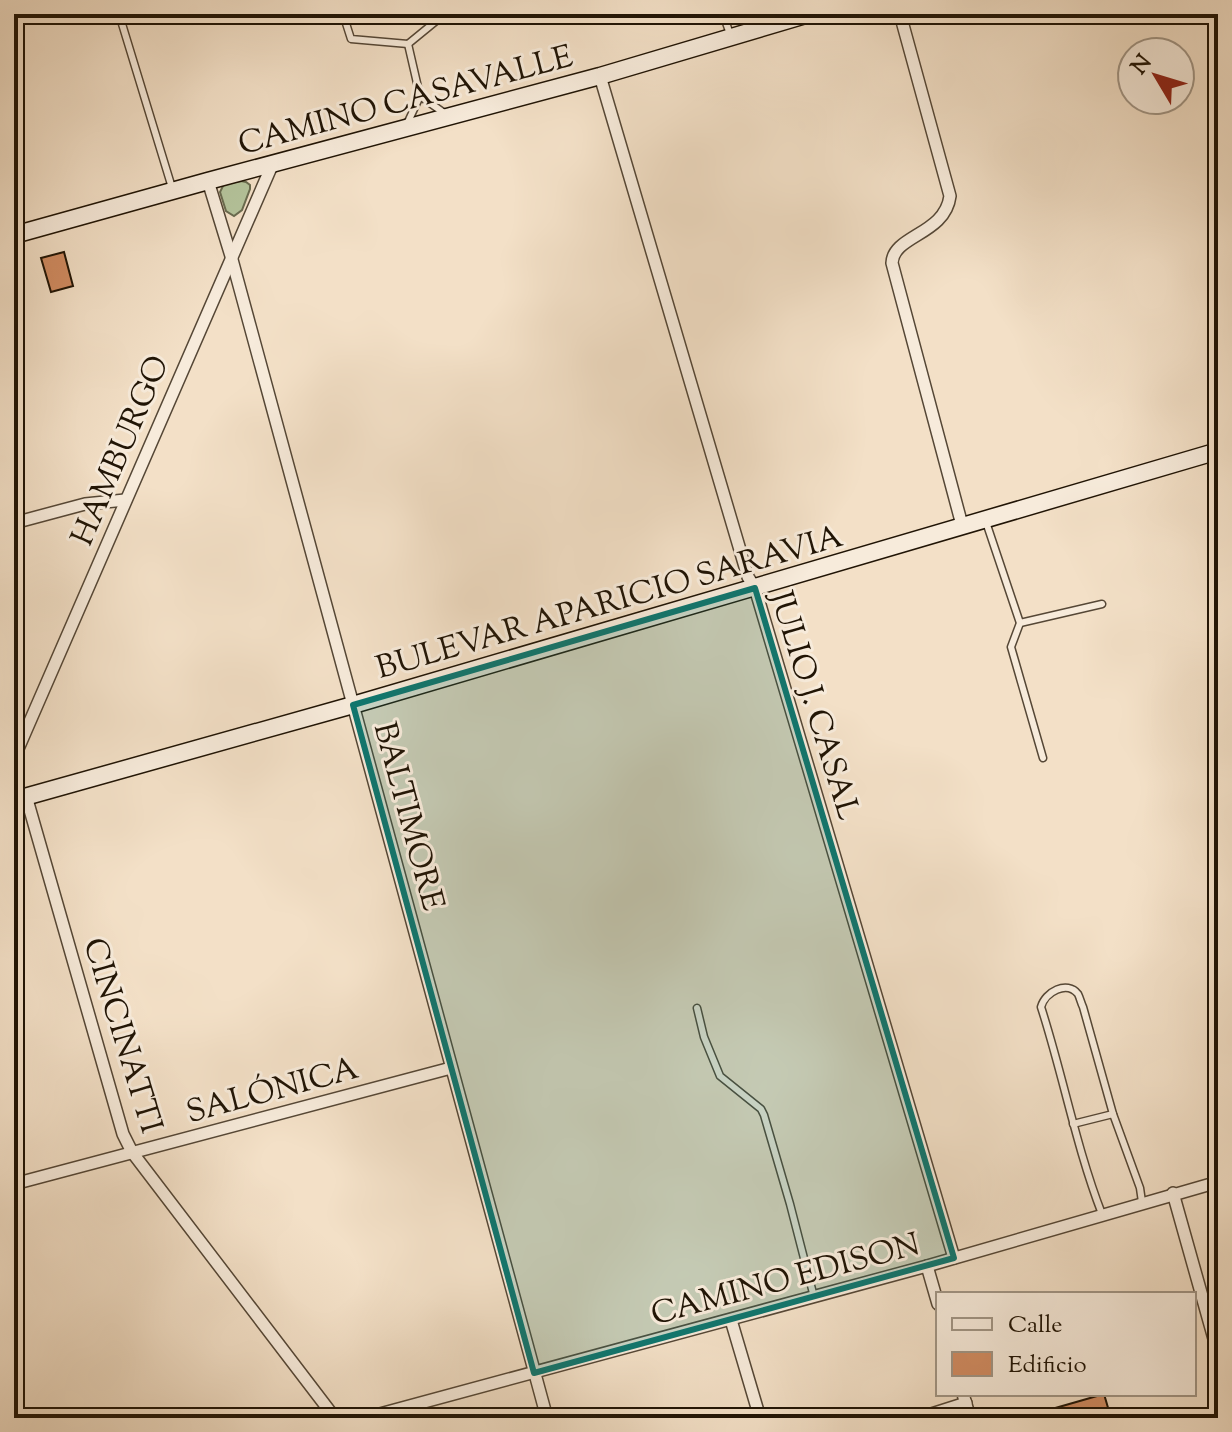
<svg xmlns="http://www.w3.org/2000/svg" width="1232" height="1432" font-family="'Sorts Mill Goudy',serif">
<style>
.green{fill:#b4c39b;stroke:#6a6c50;stroke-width:2}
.building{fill:#d18c62;stroke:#201405;stroke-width:2}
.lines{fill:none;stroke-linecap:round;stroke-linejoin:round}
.lane-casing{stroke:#554736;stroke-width:9}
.street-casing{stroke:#554736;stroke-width:14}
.secondary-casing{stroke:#201405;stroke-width:19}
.lane{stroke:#f7ebdb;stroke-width:6}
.street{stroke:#f7ebdb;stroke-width:11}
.secondary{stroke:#f7ebdb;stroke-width:16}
.marked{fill:#0f766e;fill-opacity:0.2;stroke:#0f766e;stroke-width:6;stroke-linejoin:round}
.labels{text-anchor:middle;stroke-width:6;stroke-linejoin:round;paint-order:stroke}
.street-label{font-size:32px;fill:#201405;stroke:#f7ebdb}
</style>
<rect width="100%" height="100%" fill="#f3e0c7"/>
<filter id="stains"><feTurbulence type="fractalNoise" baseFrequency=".0025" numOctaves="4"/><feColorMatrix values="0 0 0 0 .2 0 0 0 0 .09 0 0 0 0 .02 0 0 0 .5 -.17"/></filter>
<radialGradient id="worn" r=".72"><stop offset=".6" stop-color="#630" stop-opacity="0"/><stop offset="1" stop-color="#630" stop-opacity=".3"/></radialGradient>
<polygon class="green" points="241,181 246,182 250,185 250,189 242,210 234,216 226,211 220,192 224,184"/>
<g class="building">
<polygon points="64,252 73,286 51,292 41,258"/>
<polygon points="1104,1394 1111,1418 1032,1418 1031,1415"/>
</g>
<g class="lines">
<g class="lane-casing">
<g id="lane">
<polyline points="119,14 173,191"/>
<polyline points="343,14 351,39 408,44 441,17 440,14"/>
<polyline points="723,14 731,37"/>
<polyline points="420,96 447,115"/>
<polyline points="407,124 420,96 408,44"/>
<polyline points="986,522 1020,623 1011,647 1043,758"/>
<polyline points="1020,623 1102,604"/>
<polyline points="697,1008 704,1037 720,1076 761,1109 764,1115 790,1204 814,1297"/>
<polyline points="1073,1124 1113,1114"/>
<path d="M 1102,1214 C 1076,1147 1063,1075 1041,1007 C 1045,992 1067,980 1078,994 C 1080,998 1081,1003 1083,1007 L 1113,1114 L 1140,1188 L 1142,1202"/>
</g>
</g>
<g class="street-casing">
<g id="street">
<path d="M 900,14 L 950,196 C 945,235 893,235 892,263 L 962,525"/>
<polyline points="600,76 748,577 755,588 954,1258"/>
<polyline points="208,181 231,256 547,1418"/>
<polyline points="14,523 85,504 125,500"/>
<polyline points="14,758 273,163"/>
<polyline points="26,796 123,1134 132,1152 335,1418"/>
<polyline points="14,1184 451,1068"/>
<polyline points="1173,1193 1218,1353"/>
<polyline points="927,1266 938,1304"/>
<polyline points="731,1320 760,1418"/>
<polyline points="963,1394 970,1418"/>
<polyline points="365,1418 927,1266 1218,1182"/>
<polyline points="919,1418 966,1403"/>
</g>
</g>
<g class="secondary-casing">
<g id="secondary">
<polyline points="14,235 208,181 600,76 809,14"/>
<polyline points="14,800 353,705 1218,451"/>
</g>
</g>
<use href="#lane" class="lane"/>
<use href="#street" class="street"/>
<use href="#secondary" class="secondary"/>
</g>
<path class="marked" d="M 755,588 L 954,1258 L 534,1373 L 353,705 Z"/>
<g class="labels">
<g class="street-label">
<text transform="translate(405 99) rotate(-15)" y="11">CAMINO CASAVALLE</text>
<text transform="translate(119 450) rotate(-67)" y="11">HAMBURGO</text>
<text transform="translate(609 601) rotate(-16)" y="11">BULEVAR APARICIO SARAVIA</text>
<text transform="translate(816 705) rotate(73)" y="11">JULIO J. CASAL</text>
<text transform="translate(410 816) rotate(75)" y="11">BALTIMORE</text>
<text transform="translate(124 1035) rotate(73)" y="11">CINCINATTI</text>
<text transform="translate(272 1089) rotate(-15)" y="11">SALÓNICA</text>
<text transform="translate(785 1278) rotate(-15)" y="11">CAMINO EDISON</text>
</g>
</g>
<rect width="1232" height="1432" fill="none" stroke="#f3e0c7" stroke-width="48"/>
<rect x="16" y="16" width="1200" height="1400" fill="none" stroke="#201405" stroke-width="4"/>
<rect x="24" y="24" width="1184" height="1384" fill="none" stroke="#201405" stroke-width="2"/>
<rect x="936" y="1292" width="260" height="104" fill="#f7ebdb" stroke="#a19585" stroke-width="2"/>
<rect x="952" y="1318" width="40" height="12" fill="#f7ebdb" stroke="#a19585" stroke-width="2"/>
<text x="1008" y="1332" font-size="24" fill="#201405">Calle</text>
<rect x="952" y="1352" width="40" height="24" fill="#d18c62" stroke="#a19585" stroke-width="2"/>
<text x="1008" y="1372" font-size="24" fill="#201405">Edificio</text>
<g transform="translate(1156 76) rotate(308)"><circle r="38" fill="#f7ebdb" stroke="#a19585" stroke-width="2"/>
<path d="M0-6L14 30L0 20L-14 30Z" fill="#8f2418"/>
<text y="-12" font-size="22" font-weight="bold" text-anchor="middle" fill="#201405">N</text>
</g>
<rect width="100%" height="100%" filter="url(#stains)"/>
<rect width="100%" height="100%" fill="url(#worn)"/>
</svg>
